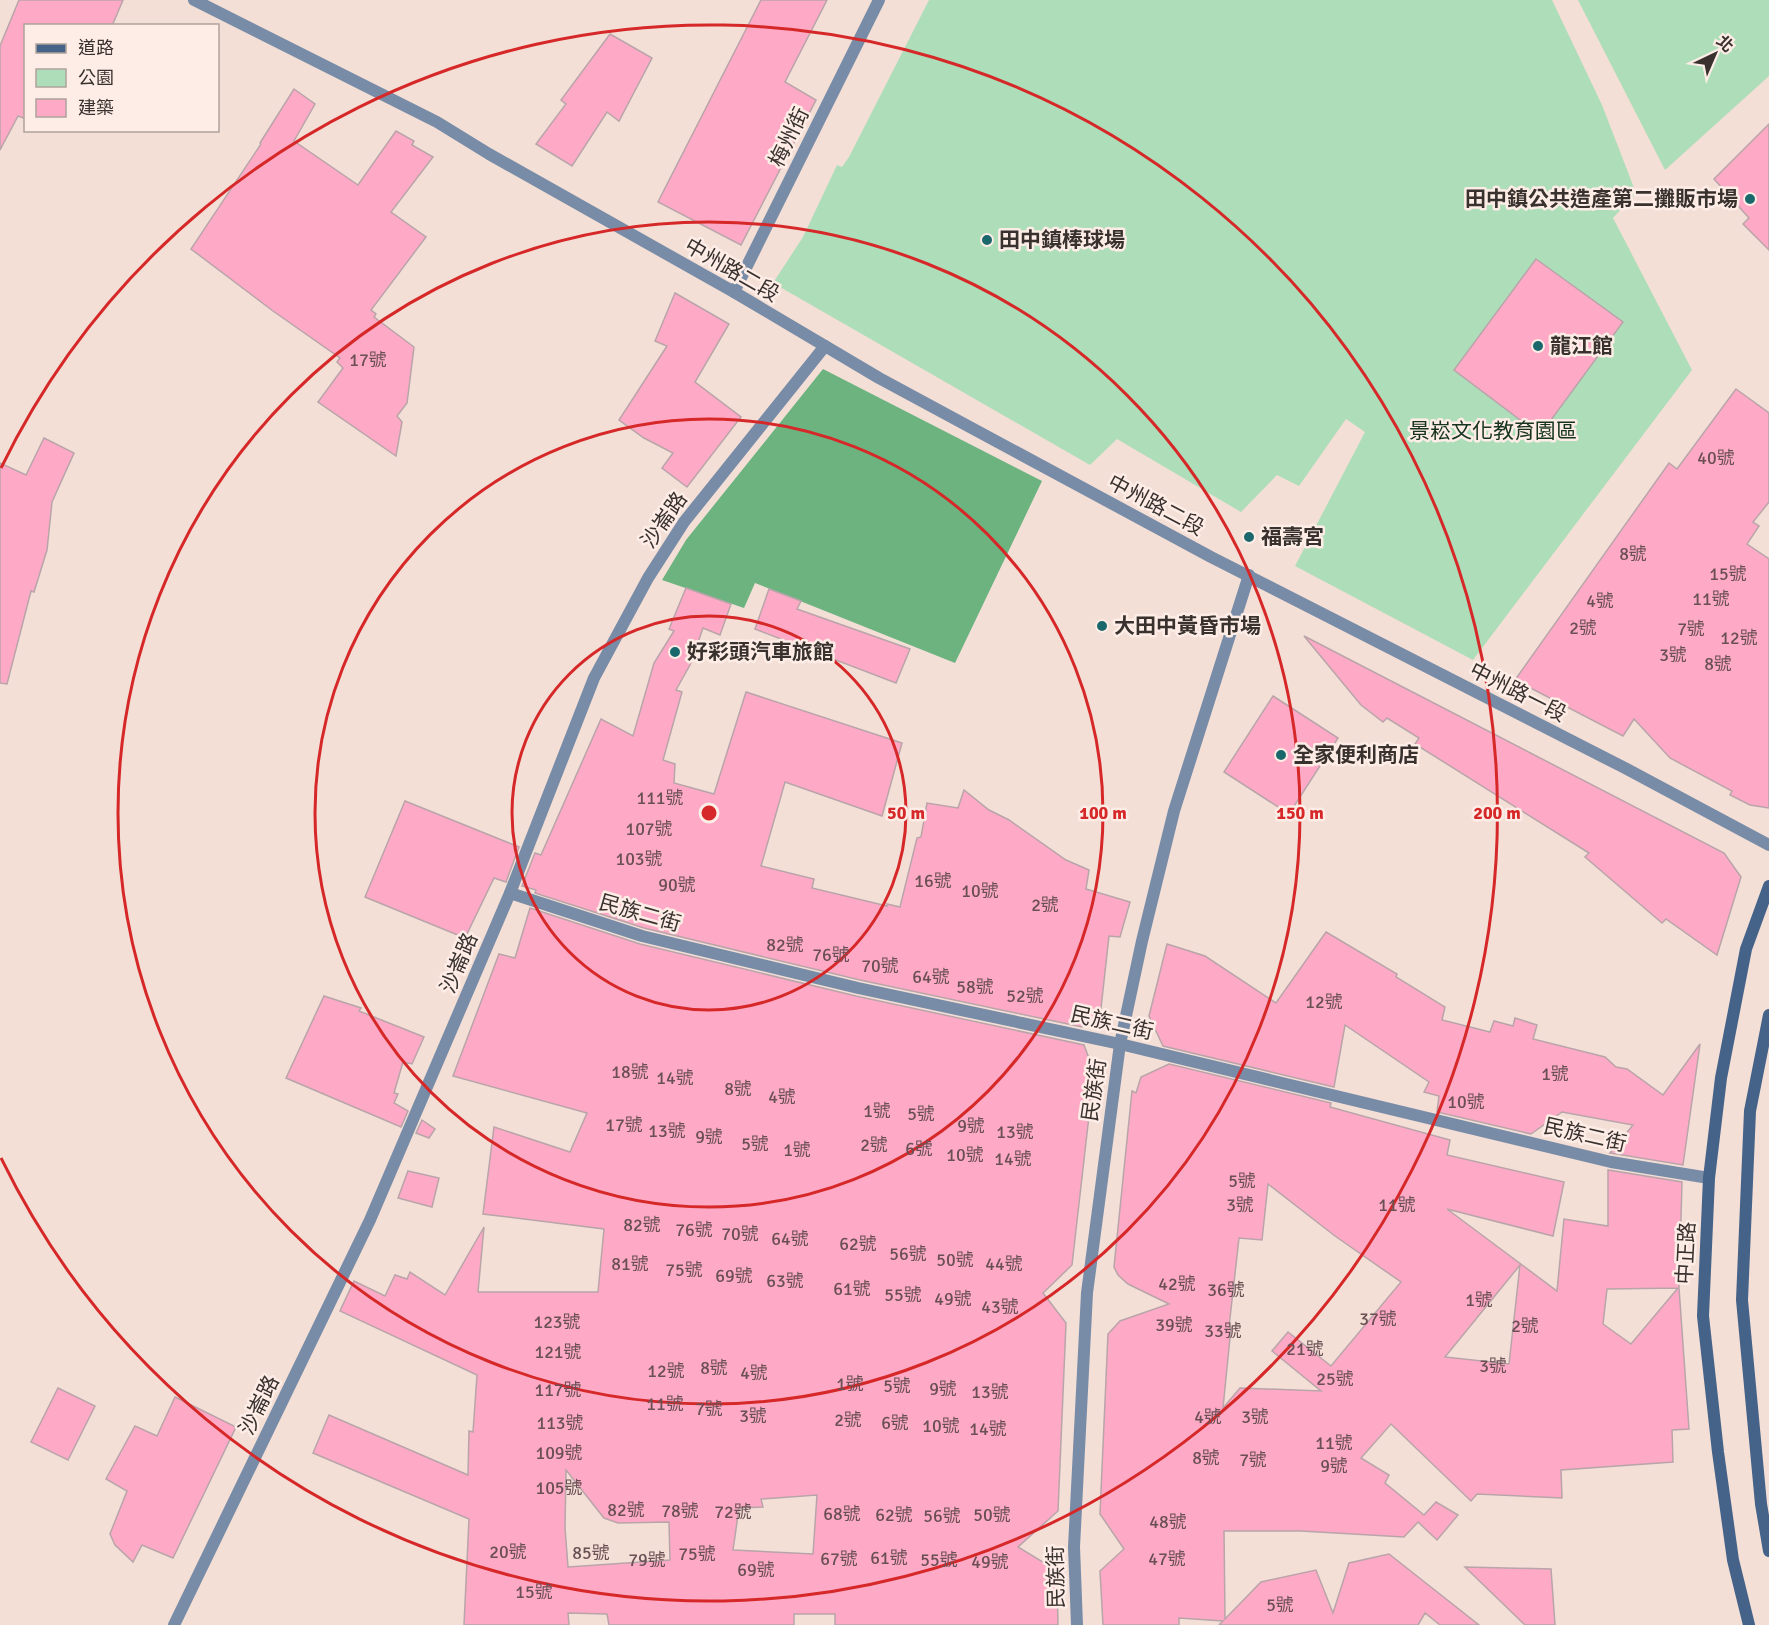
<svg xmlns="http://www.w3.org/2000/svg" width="1769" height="1625" font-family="Signika,'Noto Sans TC',sans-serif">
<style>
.green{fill:#aeddb9}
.forest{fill:#6cb380}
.building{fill:#feaac6;stroke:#b9a4aa;stroke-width:1.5;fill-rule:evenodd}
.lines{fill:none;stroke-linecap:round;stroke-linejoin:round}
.minor{stroke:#788ca7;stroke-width:12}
.tertiary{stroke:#788ca7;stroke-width:12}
.secondary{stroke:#456288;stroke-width:12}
.ring{fill:none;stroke:#d62828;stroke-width:3}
.poi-dot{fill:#1b686c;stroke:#fdede6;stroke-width:2}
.labels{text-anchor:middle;stroke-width:5;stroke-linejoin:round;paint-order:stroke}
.number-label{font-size:18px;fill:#6a4f54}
.street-label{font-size:21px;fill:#39312e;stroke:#fdede6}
.poi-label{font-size:21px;font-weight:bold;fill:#39312e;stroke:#fdede6;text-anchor:start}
.park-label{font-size:21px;fill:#15331e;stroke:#fdede6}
.centre{fill:#d62828;stroke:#fdede6;stroke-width:3}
.ring-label{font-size:18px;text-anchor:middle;font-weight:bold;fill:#d62828;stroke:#fdede6;stroke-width:5;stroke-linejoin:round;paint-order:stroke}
</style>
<rect width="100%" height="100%" fill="#f3dfd6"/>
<g class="green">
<polygon points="929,0 1552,0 1602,105 1636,193 1613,218 1692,370 1473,660 1295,566 1365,432 1346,419 1299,486 1277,475 1241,512 1117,439 1090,465 773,283 803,237 837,165 842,167 849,157"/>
<polygon points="1578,0 1769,0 1769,76 1665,170"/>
</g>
<polygon class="forest" points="823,369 1042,481 955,663 755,583 744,608 662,580 686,540"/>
<g class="building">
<polygon points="19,0 123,0 112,26 26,26 26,119 18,116 0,150 0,46"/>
<polygon points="761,0 827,0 785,82 816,100 741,245 658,202"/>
<polygon points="610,34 652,58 619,121 607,112 572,166 536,144 566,104 561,100"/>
<polygon points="294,89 315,104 294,141 358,185 396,131 414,141 412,145 433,157 391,212 426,237 371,310 376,314 374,317 414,347 407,403 397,416 402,422 396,456 318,402 343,368 337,362 340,358 273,311 191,249 261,144 260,143"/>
<polygon points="1769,124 1769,250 1743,224 1749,218 1714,179"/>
<polygon points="1536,259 1623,322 1540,435 1454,370"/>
<polygon points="675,293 729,324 695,382 741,417 687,487 662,468 673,453 644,438 619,420 667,346 655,341"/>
<polygon points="1736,389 1769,413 1769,502 1753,522 1759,526 1747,544 1769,559 1769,808 1750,805 1730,795 1732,791 1670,758 1634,719 1623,736 1515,680 1669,463 1677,469"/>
<polygon points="44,438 74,453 52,502 47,550 34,592 31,591 7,684 0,683 0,463 26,475"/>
<polygon points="686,588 731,604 720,635 703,628 690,665 676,690 682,692 663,760 675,764 674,783 714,794 746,692 902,743 882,816 785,782 761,866 814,879 812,888 887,906 887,904 900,907 917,838 921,837 927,803 958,808 964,790 989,810 1009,820 1066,860 1089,870 1086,889 1130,902 1120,937 1109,936 1100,1017 1082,1027 860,980 644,928 535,893 536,890 522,886 535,853 541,855 601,719 633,736 654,663 674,631 669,629"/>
<polygon points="769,589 801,601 797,609 910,649 896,683 755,629"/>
<polygon points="1304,636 1724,853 1741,877 1717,955 1666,919 1662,923 1585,857 1589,853 1415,744 1419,738 1387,718 1383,722 1361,705"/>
<polygon points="1273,696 1338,738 1289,814 1224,772"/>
<polygon points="405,801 519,847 506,882 494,878 465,938 365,897"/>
<path d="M 530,908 L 640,944 L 856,996 L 1084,1045 L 1094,1072 L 1072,1265 L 1043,1293 L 1066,1323 L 1058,1511 L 1018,1547 L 1051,1567 L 1057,1577 L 1058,1625 L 835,1625 L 835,1614 L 794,1614 L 794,1625 L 609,1625 L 607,1614 L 568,1613 L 569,1625 L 464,1625 L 469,1519 L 313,1453 L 329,1415 L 468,1475 L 469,1431 L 473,1432 L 477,1375 L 340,1311 L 354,1281 L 385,1296 L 395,1275 L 407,1279 L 410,1272 L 445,1295 L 484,1227 L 478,1292 L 598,1292 L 604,1229 L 483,1214 L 494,1127 L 570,1152 L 587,1113 L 453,1076 L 499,954 L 515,958 ZM 566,1470 L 604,1518 L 618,1523 L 669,1522 L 670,1560 L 568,1567 L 565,1528 ZM 817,1495 L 813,1554 L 733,1550 L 739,1508 L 763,1507 L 761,1499 Z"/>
<polygon points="1326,932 1397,974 1396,977 1445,1007 1442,1020 1490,1032 1494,1021 1513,1026 1515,1018 1537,1025 1533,1039 1605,1057 1616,1067 1627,1069 1663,1095 1700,1044 1683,1165 1610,1153 1633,1125 1562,1112 1531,1134 1437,1112 1439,1096 1424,1092 1429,1082 1345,1025 1334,1087 1163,1046 1149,1016 1167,944 1205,956 1276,1003"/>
<polygon points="324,996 361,1008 359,1011 424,1037 412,1064 403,1062 394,1093 398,1094 394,1103 408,1111 401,1127 286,1078"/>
<path d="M 1169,1064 L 1331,1103 L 1330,1107 L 1450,1140 L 1447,1155 L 1564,1182 L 1553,1236 L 1447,1209 L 1557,1291 L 1564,1219 L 1608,1226 L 1608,1170 L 1682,1182 L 1679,1288 L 1689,1429 L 1672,1430 L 1673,1462 L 1561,1470 L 1562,1498 L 1477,1494 L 1471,1501 L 1391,1424 L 1361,1458 L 1389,1475 L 1385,1483 L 1424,1515 L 1436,1502 L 1458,1515 L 1437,1540 L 1418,1522 L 1404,1537 L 1301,1531 L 1224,1531 L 1225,1619 L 1261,1582 L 1316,1570 L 1333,1613 L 1349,1563 L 1389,1554 L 1479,1625 L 1440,1625 L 1425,1613 L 1418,1625 L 1219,1625 L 1223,1621 L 1179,1618 L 1179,1625 L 1103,1625 L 1100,1571 L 1124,1549 L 1100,1514 L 1108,1334 L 1120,1321 L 1169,1304 L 1128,1284 L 1118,1275 L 1114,1267 L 1132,1091 L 1136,1093 L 1141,1077 ZM 1268,1184 L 1335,1236 L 1401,1282 L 1331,1366 L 1288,1332 L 1272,1351 L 1321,1391 L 1240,1388 L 1223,1408 L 1231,1328 L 1229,1327 L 1239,1238 L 1262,1240 ZM 1520,1265 L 1509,1364 L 1445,1357 ZM 1678,1288 L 1631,1344 L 1603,1324 L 1607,1289 Z"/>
<polygon points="422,1120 435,1129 429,1138 416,1133"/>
<polygon points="408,1171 439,1178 432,1207 398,1198"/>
<polygon points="58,1388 95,1406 68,1460 31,1442"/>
<polygon points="175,1397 236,1427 173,1558 142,1545 133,1562 115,1545 110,1534 127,1491 106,1479 135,1426 157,1436"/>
<polygon points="1465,1567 1551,1569 1555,1625 1525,1625"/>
</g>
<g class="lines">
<g class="minor">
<polyline points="734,292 879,0"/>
<polyline points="510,893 642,936 858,988 1120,1044 1611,1162 1709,1178"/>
<polyline points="1077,1625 1074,1547 1087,1293 1120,1044 1142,941 1174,811 1249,575"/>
</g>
<g class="tertiary">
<polyline points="194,0 437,122 489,154 734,292 879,378 1211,557 1623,767 1769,845"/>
<polyline points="174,1625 370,1220 510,893 594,678 648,578 684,522 825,346"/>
</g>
<g class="secondary">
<polyline points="1769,1015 1750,1111 1742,1300 1761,1504 1769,1551"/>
<polyline points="1749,1625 1733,1560 1718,1452 1703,1316 1709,1178 1721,1078 1746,949 1769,886"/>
</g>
</g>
<g class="ring">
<circle cx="709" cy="813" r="197"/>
<circle cx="709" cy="813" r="394"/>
<circle cx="709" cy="813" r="591"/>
<path d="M1 468A788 788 0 1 1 1 1158"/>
</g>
<g class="poi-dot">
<circle cx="1750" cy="199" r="6"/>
<circle cx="987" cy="240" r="6"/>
<circle cx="1538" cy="346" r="6"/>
<circle cx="1249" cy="537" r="6"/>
<circle cx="1102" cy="626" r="6"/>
<circle cx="675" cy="652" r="6"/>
<circle cx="1281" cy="755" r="6"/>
</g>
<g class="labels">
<g class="number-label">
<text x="368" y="366">17號</text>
<text x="1716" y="464">40號</text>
<text x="1633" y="560">8號</text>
<text x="1728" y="580">15號</text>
<text x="1711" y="605">11號</text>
<text x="1600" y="607">4號</text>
<text x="1583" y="634">2號</text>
<text x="1691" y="635">7號</text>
<text x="1739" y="644">12號</text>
<text x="1673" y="661">3號</text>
<text x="1718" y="670">8號</text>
<text x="660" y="804">111號</text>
<text x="649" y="835">107號</text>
<text x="639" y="865">103號</text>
<text x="933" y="887">16號</text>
<text x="677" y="891">90號</text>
<text x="980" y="897">10號</text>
<text x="1045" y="911">2號</text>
<text x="785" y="951">82號</text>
<text x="831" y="961">76號</text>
<text x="880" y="972">70號</text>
<text x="931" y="983">64號</text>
<text x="975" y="993">58號</text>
<text x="1025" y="1002">52號</text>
<text x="1324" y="1008">12號</text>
<text x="630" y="1078">18號</text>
<text x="1555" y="1080">1號</text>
<text x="675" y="1084">14號</text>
<text x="738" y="1095">8號</text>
<text x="782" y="1103">4號</text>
<text x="1466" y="1108">10號</text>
<text x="877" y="1117">1號</text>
<text x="921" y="1120">5號</text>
<text x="624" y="1131">17號</text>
<text x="971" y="1132">9號</text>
<text x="667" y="1137">13號</text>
<text x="1015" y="1138">13號</text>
<text x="709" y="1143">9號</text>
<text x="755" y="1150">5號</text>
<text x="874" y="1151">2號</text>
<text x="919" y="1155">6號</text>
<text x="797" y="1156">1號</text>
<text x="965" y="1161">10號</text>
<text x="1013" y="1165">14號</text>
<text x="1242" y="1187">5號</text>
<text x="1240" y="1211">3號</text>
<text x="1397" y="1211">11號</text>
<text x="642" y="1231">82號</text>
<text x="694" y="1236">76號</text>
<text x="740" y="1240">70號</text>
<text x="790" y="1245">64號</text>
<text x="858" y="1250">62號</text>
<text x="908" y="1260">56號</text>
<text x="955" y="1266">50號</text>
<text x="630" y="1270">81號</text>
<text x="1004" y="1270">44號</text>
<text x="684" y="1276">75號</text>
<text x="734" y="1282">69號</text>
<text x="785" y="1287">63號</text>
<text x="1177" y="1290">42號</text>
<text x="852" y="1295">61號</text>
<text x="1226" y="1296">36號</text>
<text x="903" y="1301">55號</text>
<text x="953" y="1305">49號</text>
<text x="1479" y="1306">1號</text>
<text x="1000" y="1313">43號</text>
<text x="1378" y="1325">37號</text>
<text x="557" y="1328">123號</text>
<text x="1174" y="1331">39號</text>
<text x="1525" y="1332">2號</text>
<text x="1223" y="1337">33號</text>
<text x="1305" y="1355">21號</text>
<text x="558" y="1358">121號</text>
<text x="1493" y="1372">3號</text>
<text x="714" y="1374">8號</text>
<text x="666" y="1377">12號</text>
<text x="754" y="1379">4號</text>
<text x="1335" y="1385">25號</text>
<text x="850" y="1390">1號</text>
<text x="897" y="1392">5號</text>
<text x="943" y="1395">9號</text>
<text x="558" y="1396">117號</text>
<text x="990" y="1398">13號</text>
<text x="665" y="1410">11號</text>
<text x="709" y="1415">7號</text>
<text x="753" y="1422">3號</text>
<text x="1208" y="1423">4號</text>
<text x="1255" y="1423">3號</text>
<text x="848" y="1426">2號</text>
<text x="560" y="1429">113號</text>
<text x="895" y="1429">6號</text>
<text x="941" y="1432">10號</text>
<text x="988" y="1435">14號</text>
<text x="1334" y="1449">11號</text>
<text x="559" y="1459">109號</text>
<text x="1206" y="1464">8號</text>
<text x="1253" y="1466">7號</text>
<text x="1334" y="1472">9號</text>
<text x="559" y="1494">105號</text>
<text x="626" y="1516">82號</text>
<text x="680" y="1517">78號</text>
<text x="733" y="1518">72號</text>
<text x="842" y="1520">68號</text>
<text x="894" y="1521">62號</text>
<text x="992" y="1521">50號</text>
<text x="942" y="1522">56號</text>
<text x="1168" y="1528">48號</text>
<text x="508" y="1558">20號</text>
<text x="591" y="1559">85號</text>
<text x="697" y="1560">75號</text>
<text x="889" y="1564">61號</text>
<text x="839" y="1565">67號</text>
<text x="1167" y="1565">47號</text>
<text x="647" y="1566">79號</text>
<text x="939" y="1566">55號</text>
<text x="990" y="1568">49號</text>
<text x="756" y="1576">69號</text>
<text x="534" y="1598">15號</text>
<text x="1280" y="1611">5號</text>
</g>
<g class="street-label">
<text transform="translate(789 137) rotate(-64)" y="7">梅州街</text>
<text transform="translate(732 270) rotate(30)" y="7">中州路二段</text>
<text transform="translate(1156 505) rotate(28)" y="7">中州路二段</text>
<text transform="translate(664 520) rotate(-55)" y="7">沙崙路</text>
<text transform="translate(1518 692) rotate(27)" y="7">中州路一段</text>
<text transform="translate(640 913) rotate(16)" y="7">民族二街</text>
<text transform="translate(459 963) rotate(-67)" y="7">沙崙路</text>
<text transform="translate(1112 1023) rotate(13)" y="7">民族二街</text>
<text transform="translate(1094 1090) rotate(-82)" y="7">民族街</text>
<text transform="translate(1585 1135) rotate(13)" y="7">民族二街</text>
<text transform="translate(1686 1253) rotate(-87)" y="7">中正路</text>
<text transform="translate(259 1405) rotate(-64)" y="7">沙崙路</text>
<text transform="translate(1056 1577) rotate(-91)" y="7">民族街</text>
</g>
<g class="poi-label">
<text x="1738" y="206" text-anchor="end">田中鎮公共造產第二攤販市場</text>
<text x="999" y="247">田中鎮棒球場</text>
<text x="1550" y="353">龍江館</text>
<text x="1261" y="544">福壽宮</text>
<text x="1114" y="633">大田中黃昏市場</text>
<text x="687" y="659">好彩頭汽車旅館</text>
<text x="1293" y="762">全家便利商店</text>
</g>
<g class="park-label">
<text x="1493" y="438">景崧文化教育園區</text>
</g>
</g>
<circle cx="709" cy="813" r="9" class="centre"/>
<g class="ring-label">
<text x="906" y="819">50 m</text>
<text x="1103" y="819">100 m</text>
<text x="1300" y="819">150 m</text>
<text x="1497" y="819">200 m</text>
</g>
<rect x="24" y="24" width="195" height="108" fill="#fdede6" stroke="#afa29c" stroke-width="1.5"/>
<rect x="36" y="44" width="30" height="9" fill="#456288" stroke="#afa29c" stroke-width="1.5"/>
<text x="78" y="54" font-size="18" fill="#39312e">道路</text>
<rect x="36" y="69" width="30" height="18" fill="#aeddb9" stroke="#afa29c" stroke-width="1.5"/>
<text x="78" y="84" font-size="18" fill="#39312e">公園</text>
<rect x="36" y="99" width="30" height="18" fill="#feaac6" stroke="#afa29c" stroke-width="1.5"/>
<text x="78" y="114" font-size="18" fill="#39312e">建築</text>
<g transform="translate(1715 54) rotate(44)" stroke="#fdede6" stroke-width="4.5" paint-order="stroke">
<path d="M0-4.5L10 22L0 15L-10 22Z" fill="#39312e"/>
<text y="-9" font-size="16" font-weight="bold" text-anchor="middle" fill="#39312e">北</text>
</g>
</svg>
